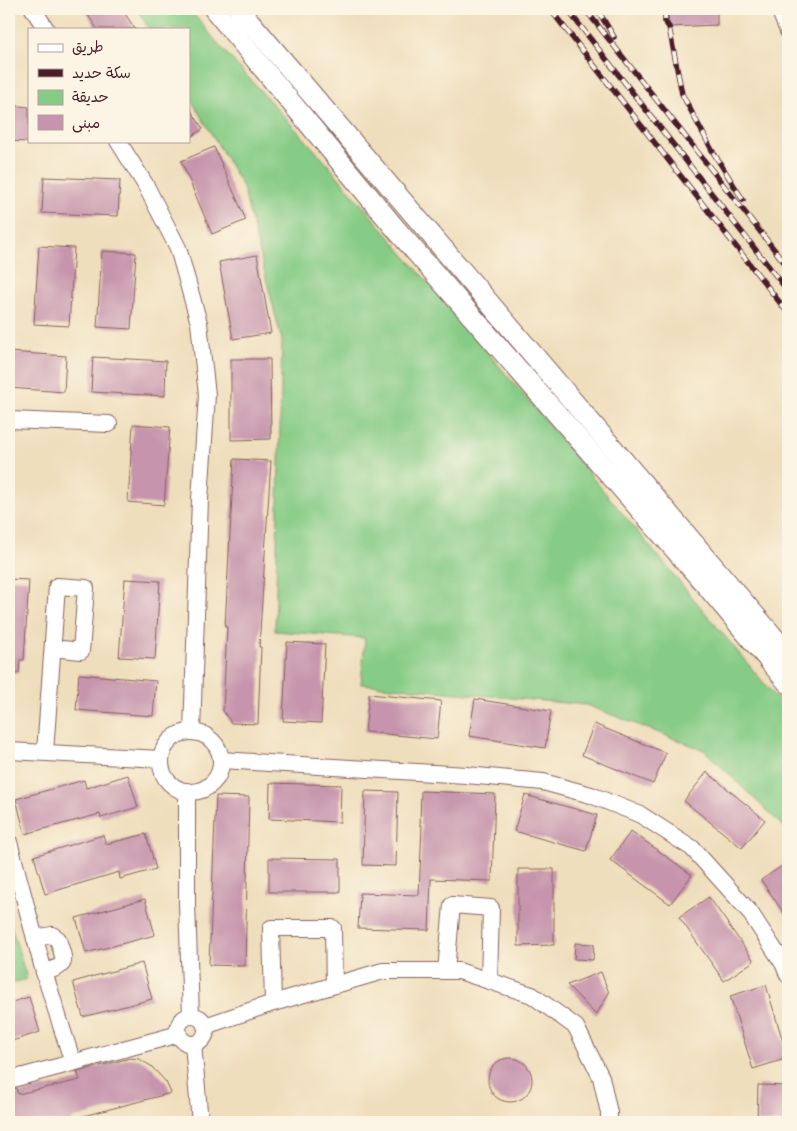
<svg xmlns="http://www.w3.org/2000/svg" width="797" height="1131" font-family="Mynerve,'Playpen Sans Arabic',sans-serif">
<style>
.green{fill:#87cc86;stroke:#687658}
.building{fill:#c694ac}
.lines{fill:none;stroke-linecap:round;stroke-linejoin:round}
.minor-casing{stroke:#84625e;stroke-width:18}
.major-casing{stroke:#84625e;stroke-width:22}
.minor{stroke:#fff;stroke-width:16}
.major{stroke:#fff;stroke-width:20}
.rail-casing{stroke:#4a1f2b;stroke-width:5.5}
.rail{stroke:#fcf5e5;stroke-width:4;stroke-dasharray:11;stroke-linecap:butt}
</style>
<rect width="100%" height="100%" fill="#fcf5e5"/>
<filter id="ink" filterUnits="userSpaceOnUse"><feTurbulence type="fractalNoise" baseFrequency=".02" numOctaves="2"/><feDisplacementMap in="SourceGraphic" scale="10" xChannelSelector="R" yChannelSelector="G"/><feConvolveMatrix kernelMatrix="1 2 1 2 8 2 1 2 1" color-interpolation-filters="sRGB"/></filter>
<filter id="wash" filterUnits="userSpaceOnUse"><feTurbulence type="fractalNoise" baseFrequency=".0096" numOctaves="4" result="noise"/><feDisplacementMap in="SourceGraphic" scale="20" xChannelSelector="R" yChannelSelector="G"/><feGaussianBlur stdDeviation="1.12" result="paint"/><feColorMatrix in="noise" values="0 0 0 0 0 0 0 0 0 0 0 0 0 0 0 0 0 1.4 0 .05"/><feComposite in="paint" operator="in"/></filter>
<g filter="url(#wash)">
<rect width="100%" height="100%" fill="#efdebc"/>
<g class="green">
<polygon points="137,9 189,9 227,54 322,158 522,393 788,712 788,831 704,750 586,705 361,684 365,638 275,631 282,341 243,187 189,96 189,29 149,29"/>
<polygon points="9,919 27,979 9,984"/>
</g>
<g id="blocks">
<g class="building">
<polygon points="84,9 122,9 135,29 97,29"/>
<polygon points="668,9 717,9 717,25 669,27"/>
<polygon points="9,105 29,107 29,142 9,141"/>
<polygon points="189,107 203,129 189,138"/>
<polygon points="214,147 246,220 212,234 181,161"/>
<polygon points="44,177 120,180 118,216 42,213"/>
<polygon points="39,246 74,248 69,326 34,324"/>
<polygon points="102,251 136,253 131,329 97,327"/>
<polygon points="257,255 271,333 233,339 219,262"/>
<polygon points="9,352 66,356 64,392 9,388"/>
<polygon points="93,357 166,361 165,396 91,392"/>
<polygon points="231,359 270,359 271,439 231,440"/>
<polygon points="133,424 170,427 164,505 128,502"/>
<polygon points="234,459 271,461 259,647 261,647 258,724 231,723 223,711 227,627 225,627"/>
<polygon points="9,579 29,580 24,660 20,660 19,673 9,673"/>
<polygon points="125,579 160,581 155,659 119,657"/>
<polygon points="287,642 325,644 321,723 283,721"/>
<polygon points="79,674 156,681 153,716 76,710"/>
<polygon points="369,694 441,701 437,739 365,732"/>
<polygon points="475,699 551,711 545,748 469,736"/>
<polygon points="594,724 666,753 653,784 582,755"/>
<polygon points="707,772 765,820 742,848 684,801"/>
<polygon points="128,775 138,807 101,818 100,814 25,834 16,799 84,780 86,788"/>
<polygon points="270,783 341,785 340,822 269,819"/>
<polygon points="365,791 398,792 396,866 363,865"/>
<polygon points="421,791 495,794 492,881 431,879 429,930 358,928 360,893 419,895 422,825 420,825"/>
<polygon points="525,795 597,815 586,851 514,831"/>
<polygon points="216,796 249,797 245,966 209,965"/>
<polygon points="631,831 692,875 670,904 610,860"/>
<polygon points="146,834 156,869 120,879 119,872 45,894 34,856 103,835 106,844"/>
<polygon points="269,858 340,859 340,892 269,892"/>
<polygon points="788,862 788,919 761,880"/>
<polygon points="518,869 554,869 554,945 518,946"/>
<polygon points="709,897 754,961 724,981 679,917"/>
<polygon points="145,899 155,935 86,953 76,918"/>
<polygon points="575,943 594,944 593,960 574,959"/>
<polygon points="142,963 152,999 83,1017 73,982"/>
<polygon points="601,972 609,993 596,1015 567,985"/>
<polygon points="766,985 788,1058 753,1069 730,996"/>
<polygon points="29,997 40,1032 9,1042 9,1003"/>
<polygon points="130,1058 139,1059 151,1066 166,1082 171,1093 72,1119 73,1122 9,1122 9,1090 16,1088 18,1094 80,1080 77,1072"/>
<circle cx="510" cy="1080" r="22"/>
<polygon points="758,1085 788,1086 788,1122 757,1122"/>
</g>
</g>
</g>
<g filter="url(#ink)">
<use href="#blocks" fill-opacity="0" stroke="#84625e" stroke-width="1"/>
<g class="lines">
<g class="minor-casing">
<g id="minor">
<polyline points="33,9 46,29"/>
<polyline points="779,9 788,31"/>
<polyline points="118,141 145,184 178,248 199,323 207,395 200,499 192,732"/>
<polyline points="9,420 109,424"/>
<circle cx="191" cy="762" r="30"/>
<polyline points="9,751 161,759"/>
<polyline points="45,752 57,586 86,588 81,651 53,648"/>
<polyline points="221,760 466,775 543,782 591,795 641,815 692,848 749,911 783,963 788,975"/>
<polyline points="187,791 187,904 191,1016"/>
<polyline points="9,842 44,972 73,1063"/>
<path d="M 35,938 L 52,935 L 58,939 C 64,961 70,965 44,972"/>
<polyline points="446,971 452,905 491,908 489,981"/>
<polyline points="273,1003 271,928 333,928 334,985"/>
<circle cx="192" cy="1030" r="14"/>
<polyline points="205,1026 273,1003 383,971 459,971 532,995 576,1027 601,1077 609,1113 609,1122"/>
<polyline points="193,1044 200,1122"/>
<polyline points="9,1080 179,1034"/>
</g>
</g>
<g class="major-casing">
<g id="major">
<polyline points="214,9 395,228 705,584 788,683"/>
<polyline points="239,9 788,654"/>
</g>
</g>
<use href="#minor" class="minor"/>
<use href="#major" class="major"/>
<g class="rail-casing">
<g id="rail">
<polyline points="550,9 788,313"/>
<polyline points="567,9 788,291"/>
<polyline points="585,9 788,267"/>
<polyline points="597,9 614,37"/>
<polyline points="665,9 665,22 669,27 682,94 713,152 743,200"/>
</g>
</g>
<use href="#rail" class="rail"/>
</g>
</g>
<rect width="797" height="1131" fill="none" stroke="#fcf5e5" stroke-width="30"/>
<rect x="28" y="28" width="162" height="115" fill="#fcf5e5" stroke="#b59f9b"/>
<rect x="38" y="44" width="25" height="8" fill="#ffffff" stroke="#b59f9b"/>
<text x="72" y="52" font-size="15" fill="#4a1f2b">طريق</text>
<rect x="38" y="69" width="25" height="8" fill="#4a1f2b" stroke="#b59f9b"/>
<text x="72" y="78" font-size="15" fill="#4a1f2b">سكة حديد</text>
<rect x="38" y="90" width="25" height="15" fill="#87cc86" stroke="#b59f9b"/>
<text x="72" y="102" font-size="15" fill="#4a1f2b">حديقة</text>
<rect x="38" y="115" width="25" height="15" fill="#c694ac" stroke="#b59f9b"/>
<text x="72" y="128" font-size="15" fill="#4a1f2b">مبنى</text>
</svg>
